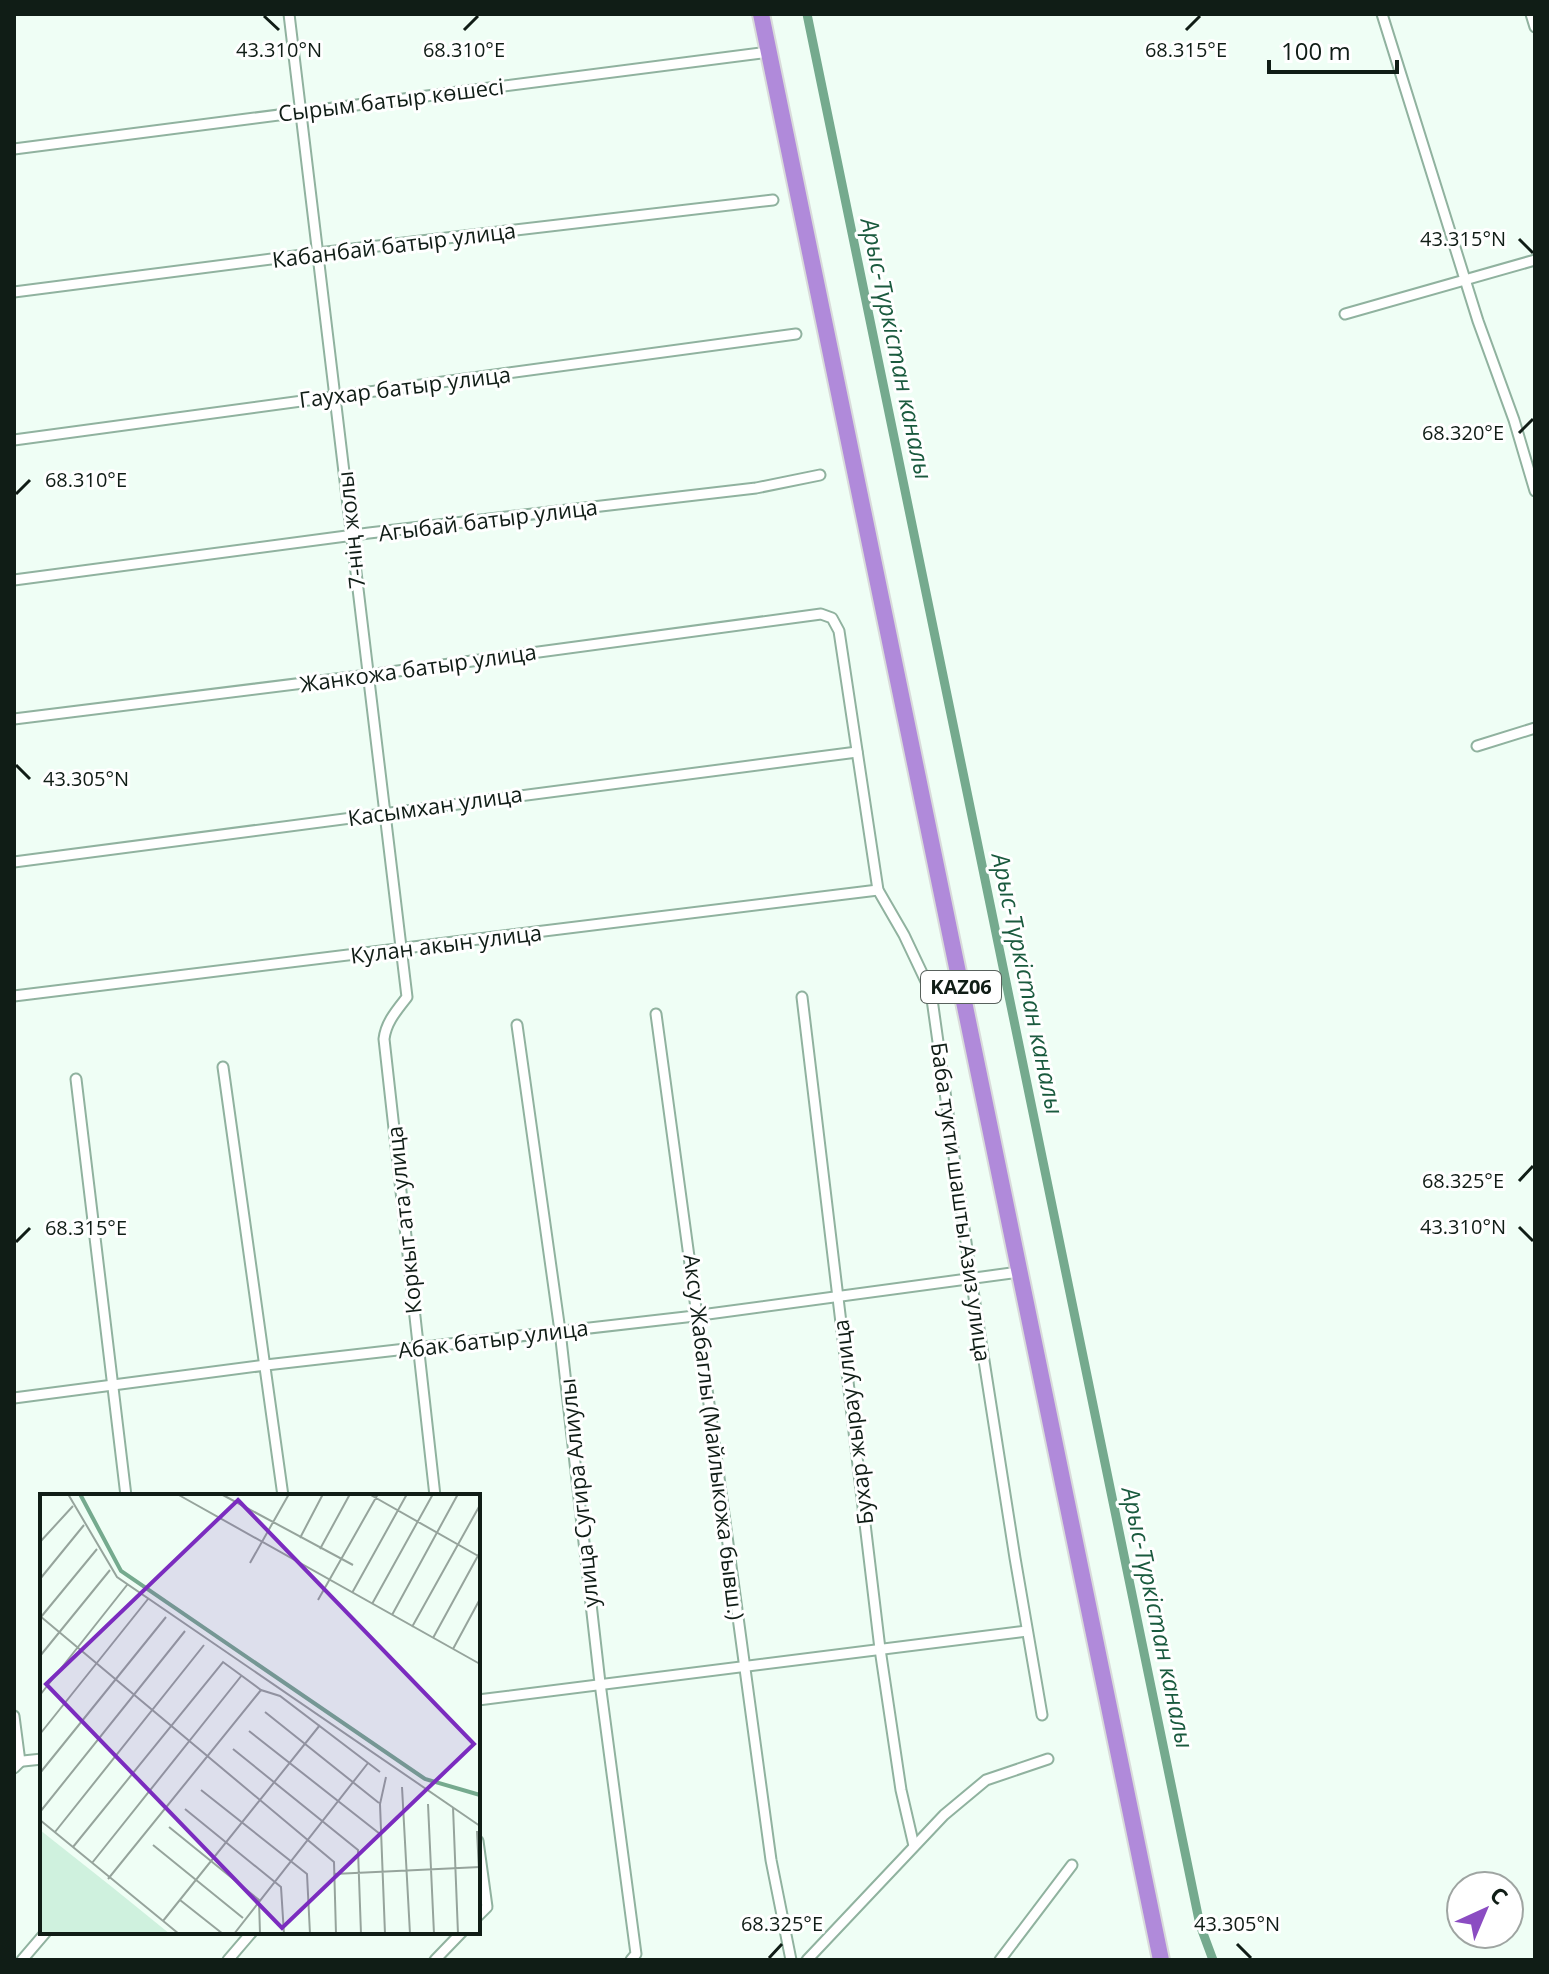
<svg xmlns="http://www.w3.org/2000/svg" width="1549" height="1974" font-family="'Open Sans',sans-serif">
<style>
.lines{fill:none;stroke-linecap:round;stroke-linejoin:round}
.canal{stroke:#75aa8e;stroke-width:9}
.street-casing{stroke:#90b29f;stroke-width:13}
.highway-casing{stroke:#d9dbda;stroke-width:20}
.street{stroke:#fff;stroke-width:9}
.highway{stroke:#b08ada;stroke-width:16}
.ticks{fill:none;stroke:#101d16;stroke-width:3}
.labels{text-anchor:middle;stroke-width:6;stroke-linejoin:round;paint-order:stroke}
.shield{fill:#fff;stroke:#58615c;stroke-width:2}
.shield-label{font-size:20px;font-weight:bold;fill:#101d16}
.street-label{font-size:22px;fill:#101d16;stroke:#fff}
.water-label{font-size:24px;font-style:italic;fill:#1a5a3e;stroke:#fff}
.inset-river{fill:none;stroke:#75aa8e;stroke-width:4}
.inset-road{fill:none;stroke:#96a49c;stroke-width:2}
.view{fill:#7b2cbf;fill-opacity:0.15;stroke:#7b2cbf;stroke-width:4}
.inset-edge{fill:none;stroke:#101d16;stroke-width:4}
.ticks-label{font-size:20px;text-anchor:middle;fill:#101d16;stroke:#fff;stroke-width:6;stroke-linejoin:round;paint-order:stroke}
</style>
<rect width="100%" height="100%" fill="#effef5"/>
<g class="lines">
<polyline class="canal" points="807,14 1200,1925 1213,1960"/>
<g class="street-casing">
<g id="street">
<path d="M 289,14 L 407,997 C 397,1010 386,1022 384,1039 L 435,1496"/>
<polyline points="1382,14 1478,321 1514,420 1535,491"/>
<polyline points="1531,14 1535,27"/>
<polyline points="14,149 769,52"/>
<polyline points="14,292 318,253 773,200"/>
<polyline points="1345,314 1535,260"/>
<polyline points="14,440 796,334"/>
<polyline points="14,580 369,533 756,488 820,475"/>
<polyline points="14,719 368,675 821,614 832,618 839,631 878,890 904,935 931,992 971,1278 1015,1558 1042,1715"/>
<polyline points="1477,746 1535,728"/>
<polyline points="14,862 857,752"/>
<polyline points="14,996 878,890"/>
<polyline points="802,997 880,1649 901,1790 914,1846"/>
<polyline points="656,1014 771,1860 791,1960"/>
<polyline points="517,1025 560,1331 600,1683 636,1954 631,1960"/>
<polyline points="223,1067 283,1496"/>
<polyline points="76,1079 126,1496"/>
<polyline points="14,1398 266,1365 686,1317 1019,1272"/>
<polyline points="478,1700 1027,1631"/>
<polyline points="14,1716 20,1762 14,1768"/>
<polyline points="14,1762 42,1759"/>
<polyline points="478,1841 487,1907 478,1916"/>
<polyline points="22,1960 46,1932"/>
<polyline points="228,1960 252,1932"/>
<polyline points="435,1960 462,1932"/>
<polyline points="807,1960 944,1815 986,1780 1048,1759"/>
<polyline points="1000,1960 1072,1865"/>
</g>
</g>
<g class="highway-casing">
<polyline id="highway" points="761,14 1161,1960"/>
</g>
<use href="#street" class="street"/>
<use href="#highway" class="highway"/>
</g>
<path class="ticks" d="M 264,16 L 279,30M 464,30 L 478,16M 1186,30 L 1200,16M 1519,239 L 1533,253M 1519,433 L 1533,419M 16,494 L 30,480M 16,765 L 30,779M 1519,1181 L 1533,1166M 1519,1227 L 1533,1241M 16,1242 L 30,1228M 1237,1944 L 1251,1958M 769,1958 L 782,1944"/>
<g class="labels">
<rect class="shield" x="921" y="971" width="80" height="32" rx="6"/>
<g class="shield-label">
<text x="961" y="994">KАZ06</text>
</g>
<g class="street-label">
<text transform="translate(391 100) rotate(-7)" y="8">Сырым батыр көшесі</text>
<text transform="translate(394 245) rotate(-7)" y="8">Кабанбай батыр улица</text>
<text transform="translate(405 387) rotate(-7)" y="8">Гаухар батыр улица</text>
<text transform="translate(488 520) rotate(-7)" y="8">Агыбай батыр улица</text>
<text transform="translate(351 530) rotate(-96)" y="8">7-нің жолы</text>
<text transform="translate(418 668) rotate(-8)" y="8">Жанкожа батыр улица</text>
<text transform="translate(435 806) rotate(-8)" y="8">Касымхан улица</text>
<text transform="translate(446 944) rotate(-7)" y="8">Кулан акын улица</text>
<text transform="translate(961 1202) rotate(82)" y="8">Баба тукти шашты Азиз улица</text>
<text transform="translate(404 1220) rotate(-96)" y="8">Коркыт ата улица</text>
<text transform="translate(493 1339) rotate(-7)" y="8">Абак батыр улица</text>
<text transform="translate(853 1422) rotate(-97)" y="8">Бухар жырау улица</text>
<text transform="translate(714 1437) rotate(83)" y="8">Аксу Жабаглы (Майлыкожа бывш.)</text>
<text transform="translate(579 1493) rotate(-96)" y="8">улица Сугира Алиулы</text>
</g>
<g class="water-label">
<text transform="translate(896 349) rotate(78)" y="8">Арыс-Түркістан каналы</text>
<text transform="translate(1027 984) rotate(78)" y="8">Арыс-Түркістан каналы</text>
<text transform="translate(1157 1618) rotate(78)" y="8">Арыс-Түркістан каналы</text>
</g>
</g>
<g transform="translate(40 1494)">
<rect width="440" height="440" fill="#effef5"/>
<path d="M 0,336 L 72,393 L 130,440 L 0,440 Z" fill="#cff1de"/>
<path class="inset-river" d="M 40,0 L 81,77 L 385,285 L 440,301"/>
<path class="inset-road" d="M 28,0 L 77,83 L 440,332M 137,0 L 440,170M 181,0 L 313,71M 329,0 L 440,63M 260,44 L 283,0M 0,48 L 33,12M 280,55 L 310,0M 210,69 L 249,0M 0,85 L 44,31M 312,99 L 367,0M 278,106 L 338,0M 332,110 L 393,0M 352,121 L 418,0M 0,122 L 294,368 L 296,440M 1,123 L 57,55M 372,133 L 440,11M 393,144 L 440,58M 413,155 L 440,105M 0,162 L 70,76M 0,201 L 87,91M 225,218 L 339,309M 209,237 L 340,340M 0,240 L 108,105M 193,255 L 318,356 L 321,440M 0,279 L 126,123M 362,293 L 370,440M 161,296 L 267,380 L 270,440M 388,310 L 394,440M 413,313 L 418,440M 145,315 L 241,393 L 244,440M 0,318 L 145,137M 0,326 L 139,440M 129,333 L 219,406 L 220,440M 437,337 L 440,396M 15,338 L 164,151M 113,351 L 203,424M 33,353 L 183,168 L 221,196 L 240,202 L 340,278M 52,369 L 202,181M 294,380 L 440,373M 68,385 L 221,196M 140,406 L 183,440M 123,427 L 280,231M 194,440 L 328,269M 345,440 L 340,310 L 346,283"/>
<path class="view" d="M 198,6 L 434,250 L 242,434 L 6,190 Z"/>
<rect width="440" height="440" class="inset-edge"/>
</g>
<g class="ticks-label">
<text x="279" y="57">43.310°N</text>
<text x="464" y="57">68.310°E</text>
<text x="1186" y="57">68.315°E</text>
<text x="1463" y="246">43.315°N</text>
<text x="1463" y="440">68.320°E</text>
<text x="86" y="487">68.310°E</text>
<text x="86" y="786">43.305°N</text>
<text x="1463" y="1188">68.325°E</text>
<text x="1463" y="1234">43.310°N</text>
<text x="86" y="1235">68.315°E</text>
<text x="782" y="1931">68.325°E</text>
<text x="1237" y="1931">43.305°N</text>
</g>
<rect width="1549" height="1974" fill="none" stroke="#101d16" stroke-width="32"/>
<g transform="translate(1485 1910) rotate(44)"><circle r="38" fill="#ffffff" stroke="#9fa5a2" stroke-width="2"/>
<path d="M0-6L14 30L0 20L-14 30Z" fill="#8b4cc2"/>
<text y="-12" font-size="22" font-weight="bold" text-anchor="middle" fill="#101d16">С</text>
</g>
<path d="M1269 60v12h128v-12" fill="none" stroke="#101d16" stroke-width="4"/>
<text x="1281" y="60" font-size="24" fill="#101d16" stroke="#ffffff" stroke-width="6" paint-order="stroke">100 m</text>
</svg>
